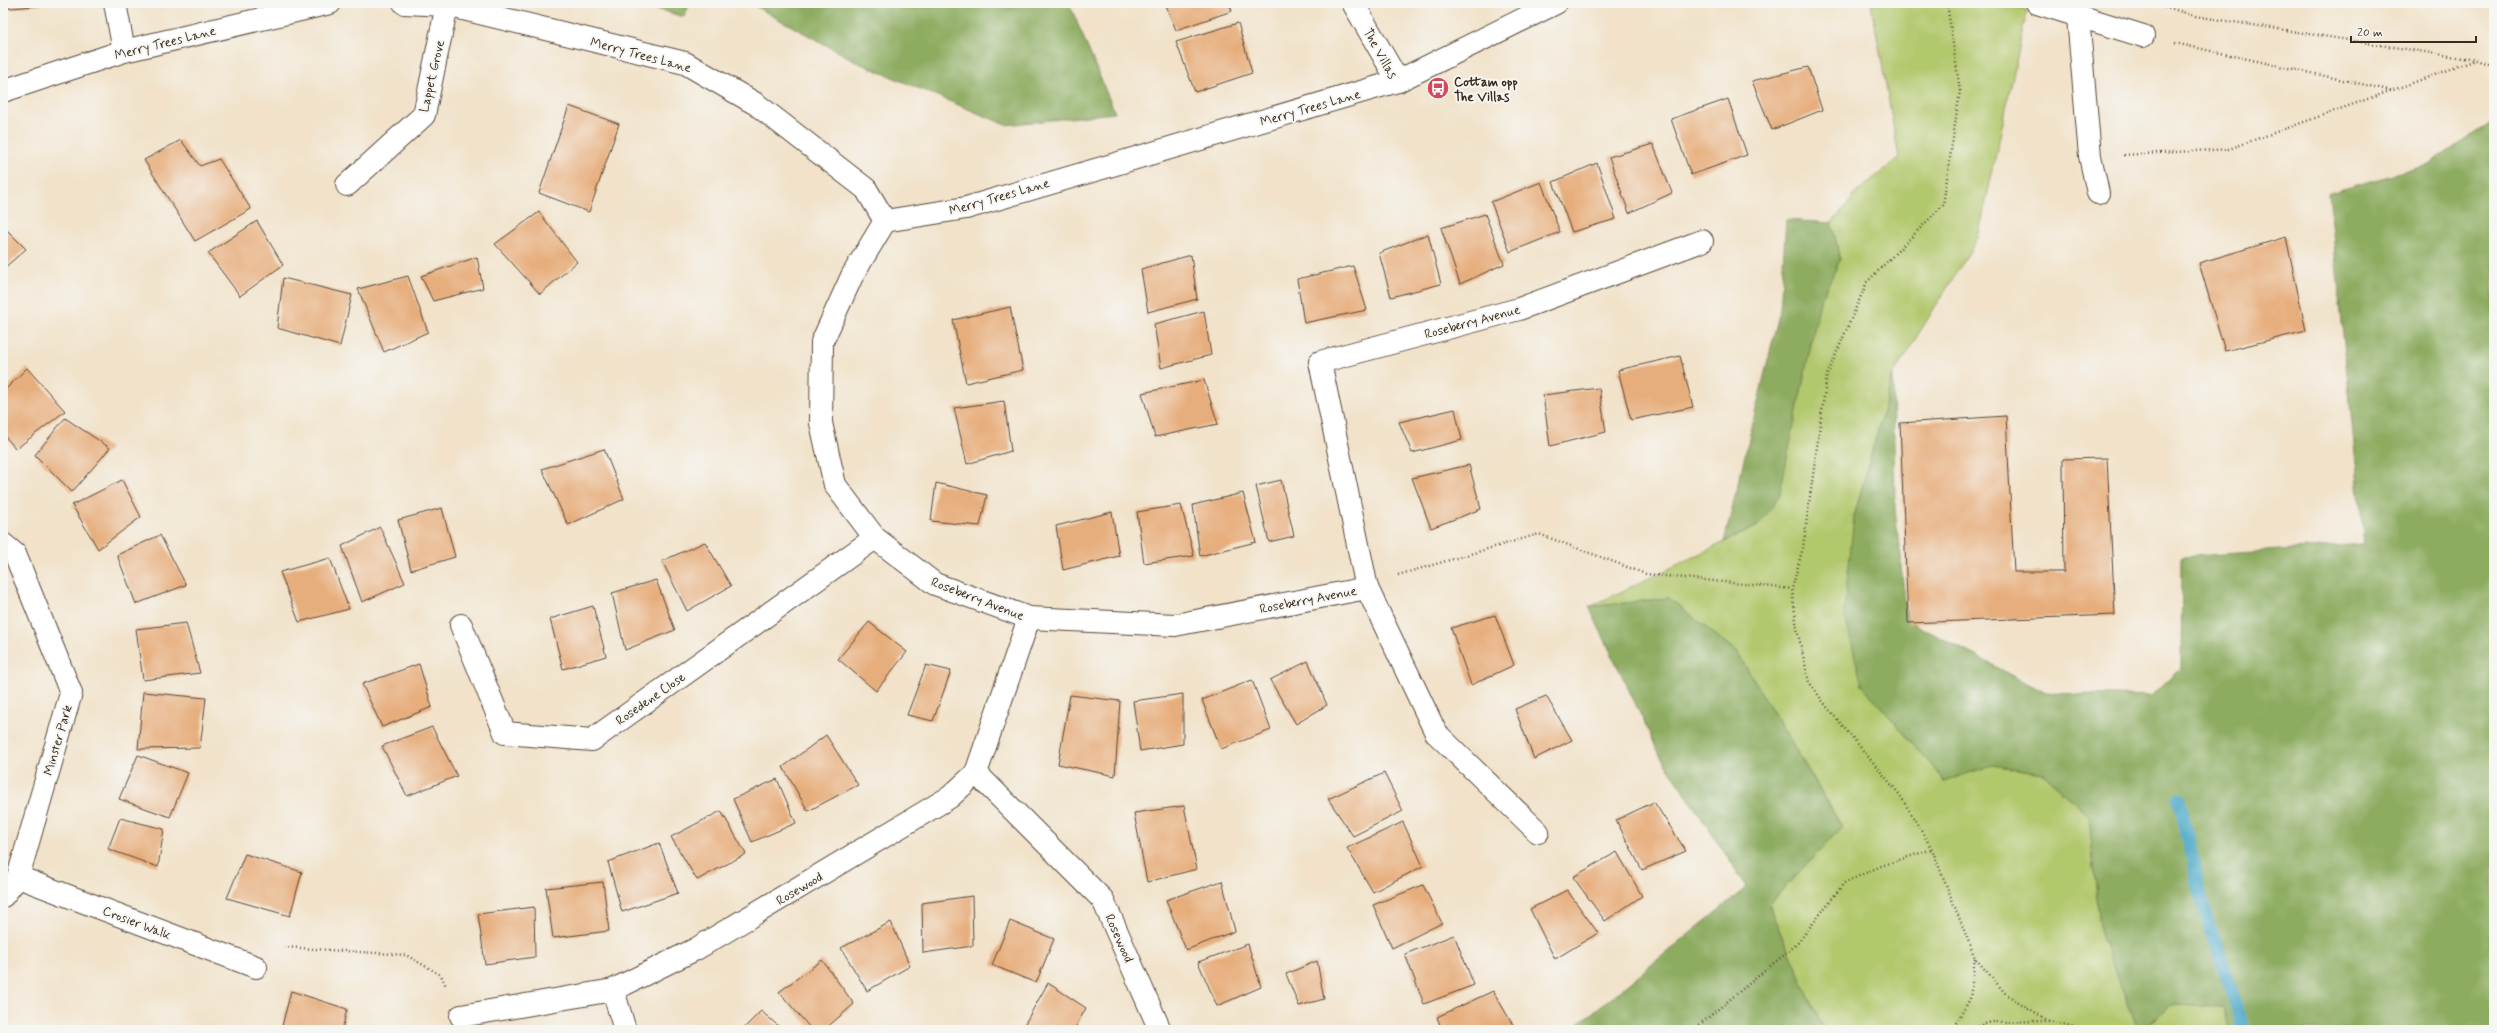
<svg xmlns="http://www.w3.org/2000/svg" width="2497" height="1033" font-family="Mynerve,sans-serif">
<style>
.green{fill:#b2c86d;stroke:#767946}
.forest{fill:#8dac60;stroke:#646b3f}
.lines{fill:none;stroke-linecap:round;stroke-linejoin:round}
.stream{stroke:#48a7c7;stroke-width:13}
.building{fill:#e7ae7d}
.minor-casing{stroke:#564638;stroke-width:24}
.path{stroke:#564638;stroke-width:2.5;stroke-dasharray:1 3;stroke-linecap:butt}
.minor{stroke:#fff;stroke-width:22}
.labels{text-anchor:middle;stroke-width:4;stroke-linejoin:round;paint-order:stroke}
.street-label{font-size:13px;fill:#3b2a1e;stroke:#f6f6f2}
.poi-label{font-size:13px;font-weight:bold;fill:#3b2a1e;stroke:#f6f6f2;text-anchor:start}
</style>
<rect width="100%" height="100%" fill="#f6f6f2"/>
<filter id="ink" filterUnits="userSpaceOnUse"><feTurbulence type="fractalNoise" baseFrequency=".025" numOctaves="2"/><feDisplacementMap in="SourceGraphic" scale="8" xChannelSelector="R" yChannelSelector="G"/><feConvolveMatrix kernelMatrix="1 2 1 2 8 2 1 2 1" color-interpolation-filters="sRGB"/></filter>
<filter id="wash" filterUnits="userSpaceOnUse"><feTurbulence type="fractalNoise" baseFrequency=".012" numOctaves="4" result="noise"/><feDisplacementMap in="SourceGraphic" scale="16" xChannelSelector="R" yChannelSelector="G"/><feGaussianBlur stdDeviation="0.9" result="paint"/><feColorMatrix in="noise" values="0 0 0 0 0 0 0 0 0 0 0 0 0 0 0 0 0 1.4 0 .05"/><feComposite in="paint" operator="in"/></filter>
<g filter="url(#wash)">
<rect width="100%" height="100%" fill="#f1e2c9"/>
<g class="green">
<polygon points="1871,3 2004,3 2027,11 1978,238 1893,375 1854,517 1945,781 1992,765 2043,773 2089,816 2101,937 2139,1030 1824,1030 1768,905 1842,826 1737,652 1669,598 1589,607 1758,526 1809,347 1820,301 1840,260 1832,223 1860,189 1899,158"/>
<polygon points="2172,1005 2223,1007 2230,1030 2142,1030"/>
</g>
<g class="forest">
<polygon points="636,3 690,3 684,17"/>
<polygon points="749,3 1069,3 1115,113 1006,125 861,64"/>
<polygon points="2494,120 2494,1030 2230,1030 2223,1007 2172,1005 2142,1030 2139,1030 2101,937 2089,816 2043,773 1992,765 1945,781 1862,685 1844,613 1854,517 1893,375 1895,509 1907,620 2046,693 2151,696 2181,668 2182,557 2364,544 2329,193 2428,165"/>
<polygon points="1786,220 1832,223 1840,260 1820,301 1779,497 1758,526 1724,542 1780,310"/>
<polygon points="1669,598 1737,652 1842,827 1768,905 1824,1030 1571,1030 1747,887 1660,755 1589,607"/>
</g>
<g class="lines">
<polyline class="stream" points="2179,798 2202,901 2244,1030"/>
</g>
<g id="blocks">
<g class="building">
<polygon points="3,3 42,3 42,5 3,9"/>
<polygon points="1165,3 1229,3 1232,11 1176,30"/>
<polygon points="1238,23 1252,73 1195,92 1176,42"/>
<polygon points="1808,67 1822,110 1772,130 1752,81"/>
<polygon points="1728,99 1747,155 1691,175 1671,119"/>
<polygon points="569,106 619,124 589,212 539,193"/>
<polygon points="181,140 200,166 219,159 251,209 195,241 144,160"/>
<polygon points="1653,144 1672,193 1629,213 1609,157"/>
<polygon points="1597,163 1616,219 1572,232 1553,182"/>
<polygon points="1541,182 1560,232 1510,252 1491,202"/>
<polygon points="539,212 577,262 540,294 495,244"/>
<polygon points="1485,214 1504,264 1460,284 1441,228"/>
<polygon points="257,221 283,265 240,296 208,253"/>
<polygon points="3,226 26,249 3,269"/>
<polygon points="1428,234 1441,284 1391,297 1379,253"/>
<polygon points="2286,237 2306,331 2225,351 2199,263"/>
<polygon points="1191,255 1197,299 1148,312 1141,269"/>
<polygon points="477,257 483,288 433,301 421,276"/>
<polygon points="1353,266 1367,310 1304,323 1297,279"/>
<polygon points="408,276 428,332 384,352 358,289"/>
<polygon points="283,278 352,295 340,346 277,328"/>
<polygon points="1010,307 1023,370 966,383 953,320"/>
<polygon points="1204,311 1211,355 1161,368 1154,324"/>
<polygon points="1680,356 1693,407 1631,420 1618,370"/>
<polygon points="27,368 65,411 16,449 3,434 3,392"/>
<polygon points="1204,380 1218,424 1155,437 1142,393"/>
<polygon points="1599,388 1606,432 1550,446 1543,395"/>
<polygon points="1004,401 1011,451 967,464 954,408"/>
<polygon points="1455,409 1462,440 1412,453 1399,422"/>
<polygon points="2006,416 2014,572 2064,572 2063,459 2107,458 2115,615 1908,623 1900,423"/>
<polygon points="65,418 110,448 72,492 35,455"/>
<polygon points="604,449 624,499 568,525 542,469"/>
<polygon points="1469,465 1481,509 1431,528 1412,478"/>
<polygon points="122,480 141,517 98,549 72,505"/>
<polygon points="1281,480 1294,536 1269,542 1256,486"/>
<polygon points="936,483 987,495 980,526 931,521"/>
<polygon points="1243,493 1256,542 1200,556 1193,505"/>
<polygon points="1181,505 1194,556 1144,563 1137,512"/>
<polygon points="442,508 455,557 411,570 398,520"/>
<polygon points="1112,512 1119,556 1063,570 1056,526"/>
<polygon points="380,527 405,583 362,602 342,546"/>
<polygon points="160,535 186,585 136,604 117,555"/>
<polygon points="705,542 731,586 687,611 662,561"/>
<polygon points="330,558 349,609 299,622 280,572"/>
<polygon points="656,580 675,630 625,650 612,593"/>
<polygon points="593,606 606,656 563,669 550,619"/>
<polygon points="1495,615 1514,665 1471,685 1451,628"/>
<polygon points="869,622 907,652 876,691 838,659"/>
<polygon points="186,623 200,673 143,680 136,629"/>
<polygon points="1308,661 1327,705 1296,724 1270,680"/>
<polygon points="419,664 432,707 382,727 362,684"/>
<polygon points="926,665 951,671 933,721 907,715"/>
<polygon points="1252,680 1271,730 1221,749 1202,700"/>
<polygon points="143,692 206,698 200,748 138,749"/>
<polygon points="1183,694 1183,744 1140,751 1133,701"/>
<polygon points="1070,695 1120,701 1115,776 1058,764"/>
<polygon points="1546,696 1572,740 1534,759 1515,709"/>
<polygon points="432,727 457,776 407,796 382,746"/>
<polygon points="826,735 858,785 808,811 783,767"/>
<polygon points="138,755 188,773 170,817 119,799"/>
<polygon points="1384,773 1403,811 1353,836 1328,799"/>
<polygon points="777,779 796,823 752,842 733,799"/>
<polygon points="1654,802 1686,851 1642,870 1616,820"/>
<polygon points="1184,806 1197,869 1147,882 1134,813"/>
<polygon points="721,811 746,854 697,880 671,837"/>
<polygon points="120,818 164,829 158,867 108,849"/>
<polygon points="1403,822 1423,866 1373,892 1347,848"/>
<polygon points="659,843 678,893 622,912 608,862"/>
<polygon points="1617,852 1642,896 1605,921 1573,877"/>
<polygon points="245,854 302,872 290,916 227,898"/>
<polygon points="1222,881 1235,931 1186,950 1166,900"/>
<polygon points="603,882 609,931 553,938 546,888"/>
<polygon points="1423,885 1442,923 1392,948 1373,905"/>
<polygon points="1567,890 1598,933 1555,959 1530,909"/>
<polygon points="972,896 973,946 923,953 922,903"/>
<polygon points="534,907 535,957 485,964 478,914"/>
<polygon points="1010,921 1054,939 1036,983 992,965"/>
<polygon points="891,922 910,966 867,991 841,948"/>
<polygon points="1454,935 1474,985 1424,1004 1405,954"/>
<polygon points="1248,944 1261,987 1217,1006 1198,962"/>
<polygon points="822,960 854,1004 824,1030 812,1030 779,992"/>
<polygon points="1317,961 1324,999 1299,1006 1286,974"/>
<polygon points="1048,983 1086,1008 1074,1030 1028,1030 1023,1027"/>
<polygon points="291,991 347,1009 342,1030 281,1030"/>
<polygon points="1493,991 1516,1030 1442,1030 1437,1017"/>
<polygon points="761,1011 783,1030 742,1030"/>
</g>
</g>
</g>
<g filter="url(#ink)">
<use href="#blocks" fill-opacity="0" stroke="#564638" stroke-width="1"/>
<g class="lines">
<g class="minor-casing">
<g id="minor">
<polyline points="115,3 124,51"/>
<polyline points="404,3 447,5 685,63 756,104 866,189 885,221 966,208 1398,81 1556,3"/>
<polyline points="1353,3 1398,81"/>
<polyline points="2037,3 2143,36"/>
<polyline points="2078,17 2090,156 2098,193"/>
<polyline points="3,91 124,51 330,3"/>
<polyline points="347,185 424,115 447,5"/>
<polyline points="885,221 852,276 822,342 821,423 835,485 875,538 935,584 1029,618 1175,625 1367,588 1436,733 1538,832"/>
<polyline points="3,544 15,554 71,693 18,877 3,896"/>
<polyline points="1367,588 1320,362 1519,309 1702,241"/>
<polyline points="461,625 505,733 592,740 875,538"/>
<polyline points="976,773 1103,900 1160,1030"/>
<polyline points="18,877 256,967"/>
<polyline points="613,990 625,1030"/>
<polyline points="461,1016 613,990 696,949 950,797 976,773 1029,618"/>
</g>
</g>
<g class="path">
<polyline points="1947,3 1960,91 1943,205 1867,282 1827,375 1803,547 1792,589 1797,629 1809,682 1827,707 1900,795 1932,849 1975,958 2006,994 2049,1021 2081,1030"/>
<polyline points="2157,4 2195,16 2476,60 2494,66"/>
<polyline points="2175,43 2393,91"/>
<polyline points="2124,155 2229,149 2476,60"/>
<polyline points="1398,575 1539,534 1646,574 1792,589"/>
<polyline points="284,947 406,955 441,975 446,986"/>
<polyline points="1693,1030 1797,944 1844,883 1881,866 1932,849"/>
<polyline points="1952,1030 1970,999 1975,958"/>
<polyline points="1966,1030 1991,1022 2048,1021"/>
</g>
<use href="#minor" class="minor"/>
</g>
</g>
<defs>
<g id="bus-disc" transform="scale(1.15)"><circle r="9.5" fill="#d1495b" stroke="#f6f6f2"/><path d="M-5-6H5V4H4V6H2V4H-2V6H-4V4H-5ZM-3.5-4V0h7V-4ZM-3.5 1.2v1.5H-2V1.2ZM2 1.2v1.5H3.5V1.2Z" fill="#fff"/></g>
</defs>
<g fill-rule="evenodd">
<use href="#bus-disc" x="1438" y="88"/>
</g>
<g class="labels">
<g class="street-label">
<text transform="translate(165 42) rotate(-14)" y="5">Merry Trees Lane</text>
<text transform="translate(1381 53) rotate(61)" y="5">The Villas</text>
<text transform="translate(641 54) rotate(15)" y="5">Merry Trees Lane</text>
<text transform="translate(431 76) rotate(-77)" y="5">Lappet Grove</text>
<text transform="translate(1310 107) rotate(-16)" y="5">Merry Trees Lane</text>
<text transform="translate(999 196) rotate(-16)" y="5">Merry Trees Lane</text>
<text transform="translate(1472 321) rotate(-15)" y="5">Roseberry Avenue</text>
<text transform="translate(978 598) rotate(21)" y="5">Roseberry Avenue</text>
<text transform="translate(1308 599) rotate(-11)" y="5">Roseberry Avenue</text>
<text transform="translate(650 698) rotate(-35)" y="5">Rosedene Close</text>
<text transform="translate(57 740) rotate(-74)" y="5">Minster Park</text>
<text transform="translate(799 888) rotate(-31)" y="5">Rosewood</text>
<text transform="translate(137 922) rotate(21)" y="5">Crosier Walk</text>
<text transform="translate(1120 938) rotate(66)" y="5">Rosewood</text>
</g>
<g class="poi-label">
<text x="1454" y="86">Cottam opp<tspan x="1454" dy="15">The Villas</tspan></text>
</g>
</g>
<rect width="2497" height="1033" fill="none" stroke="#f6f6f2" stroke-width="16"/>
<path d="M2351 36v6h125v-6" fill="none" stroke="#3b2a1e" stroke-width="2"/>
<text x="2357" y="36" font-size="12" fill="#3b2a1e" stroke="#f6f6f2" stroke-width="3" paint-order="stroke">20 m</text>
</svg>
